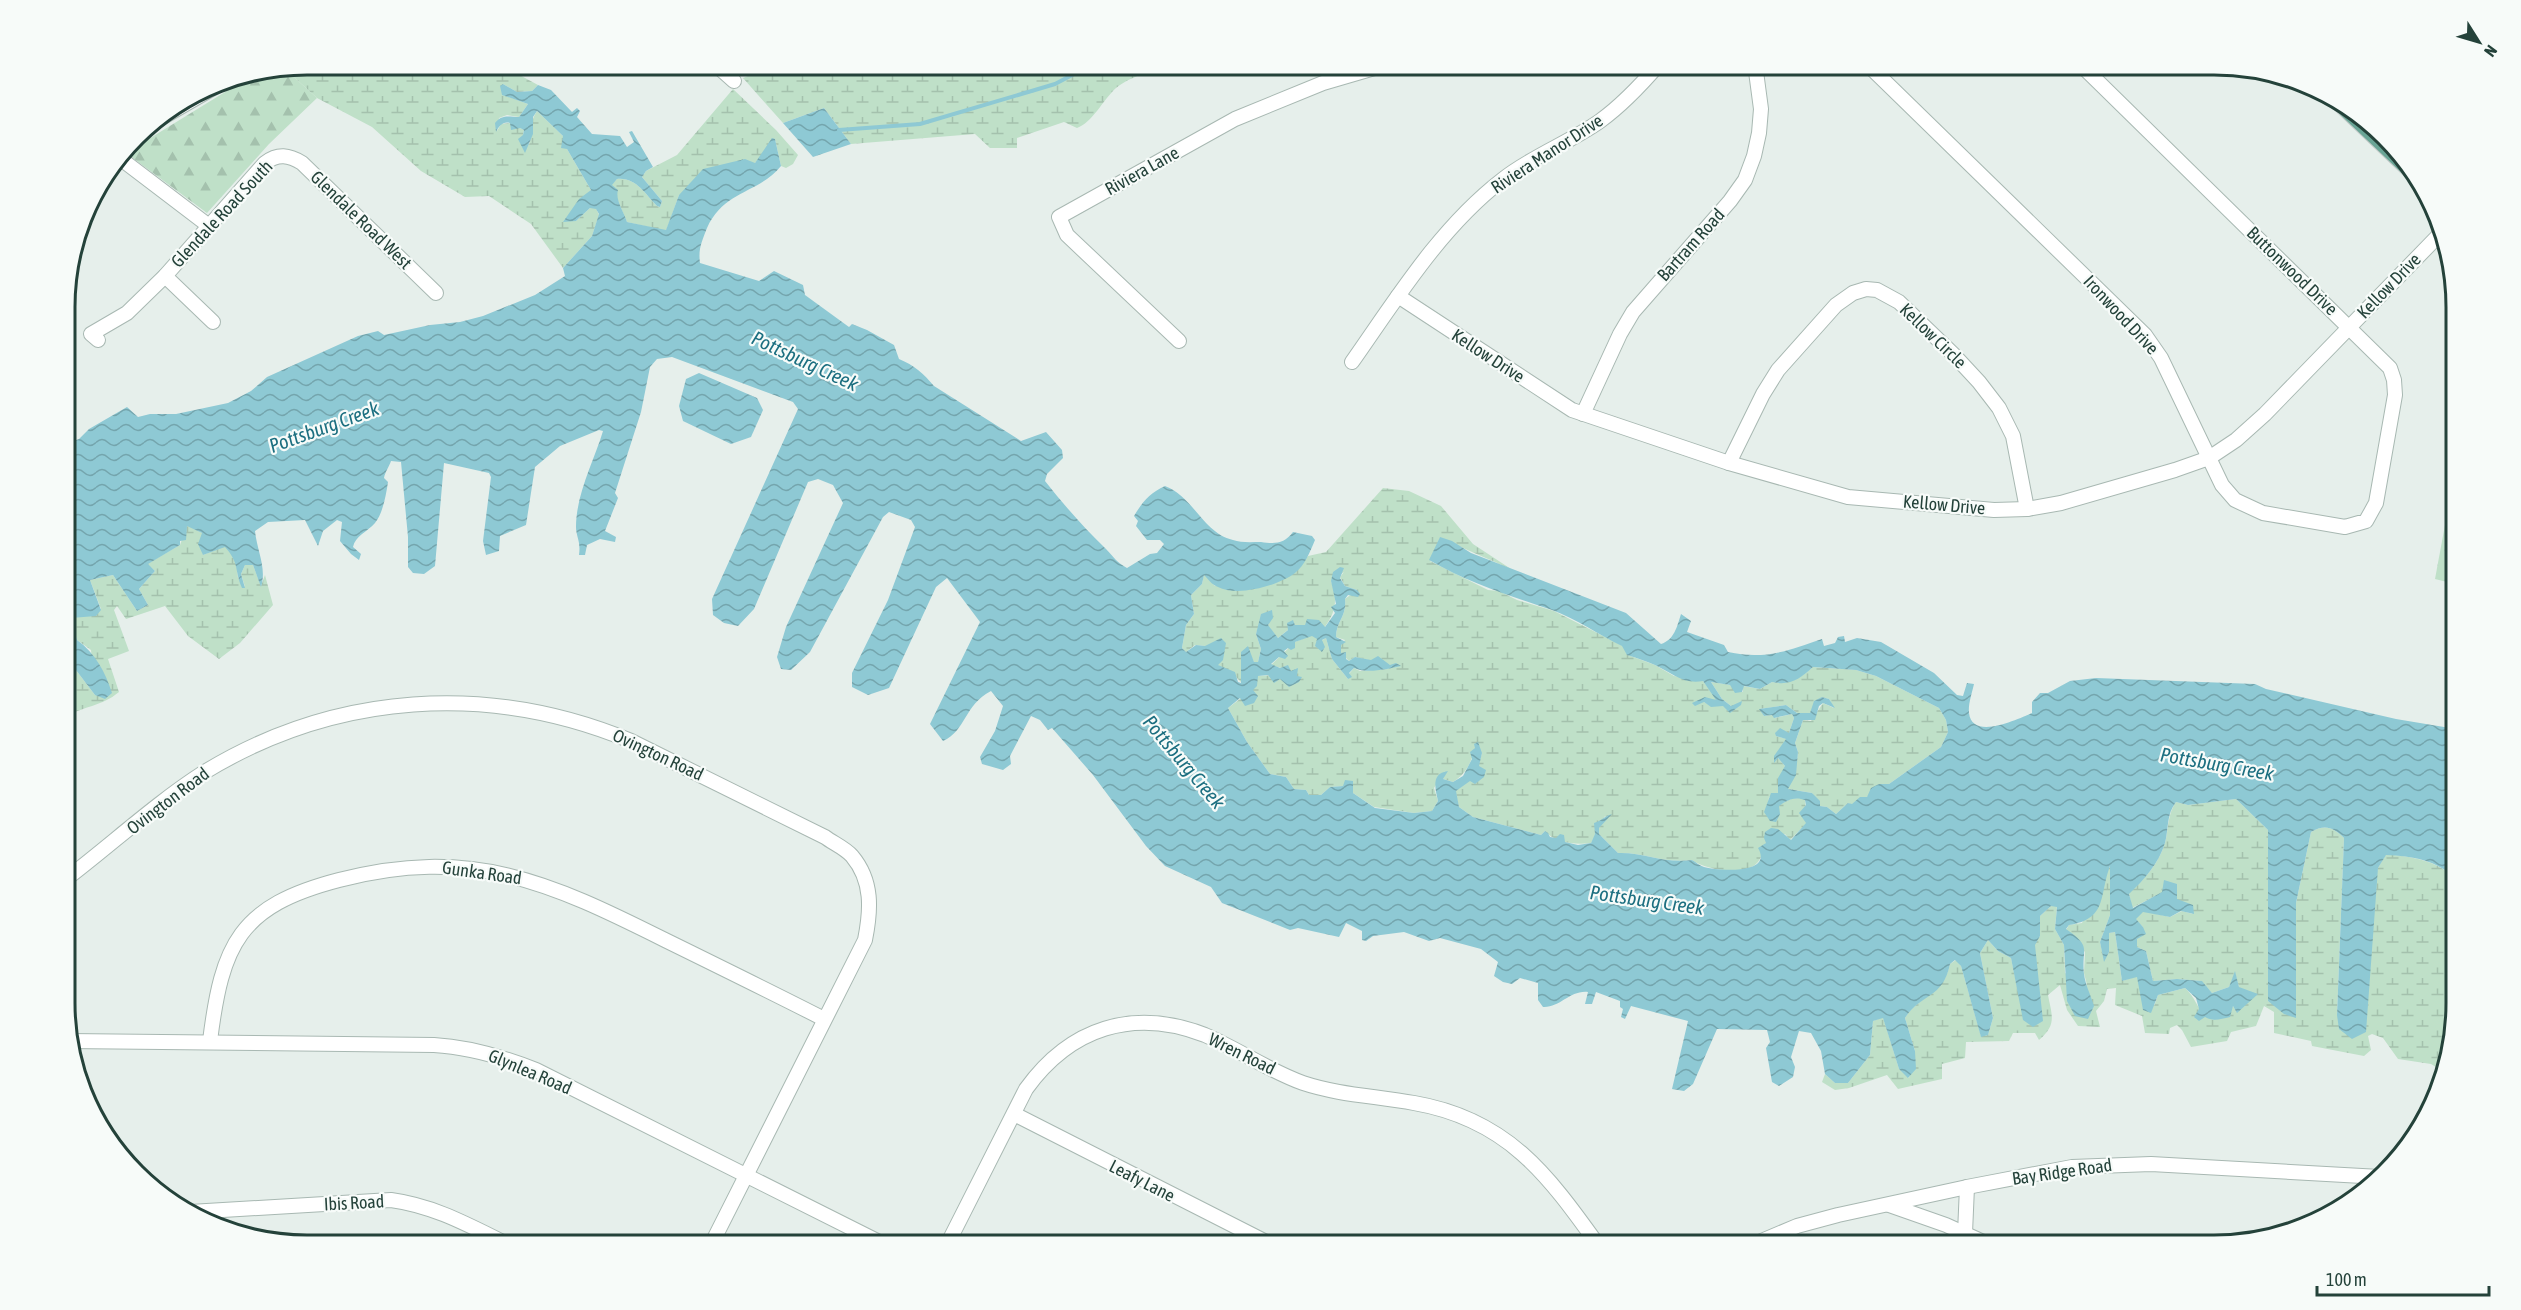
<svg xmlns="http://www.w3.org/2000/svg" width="2521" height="1310" font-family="'Asap Condensed',sans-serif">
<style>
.forest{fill:url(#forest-firs)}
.wetland{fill:url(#wetland-marsh)}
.water{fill:url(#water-waves)}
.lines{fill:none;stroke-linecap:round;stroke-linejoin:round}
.stream{stroke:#8ec9d4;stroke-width:4}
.minor-casing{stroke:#a8b8b2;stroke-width:16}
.primary-casing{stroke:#c2cac8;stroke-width:20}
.minor{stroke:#fff;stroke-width:14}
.primary{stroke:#6aa596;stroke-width:18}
.labels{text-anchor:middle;stroke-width:4.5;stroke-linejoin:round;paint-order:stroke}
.street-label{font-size:18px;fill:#24423a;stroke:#f7fbf9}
.water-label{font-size:20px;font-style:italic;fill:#1c6f80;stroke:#f7fbf9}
.rim{fill:none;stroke:#24423a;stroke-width:3}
</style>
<defs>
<pattern id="forest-firs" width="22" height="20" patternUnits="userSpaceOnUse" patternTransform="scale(1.5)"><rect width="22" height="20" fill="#bfe0c8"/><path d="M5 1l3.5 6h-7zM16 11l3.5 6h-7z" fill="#a4c1ad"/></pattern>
<pattern id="wetland-marsh" width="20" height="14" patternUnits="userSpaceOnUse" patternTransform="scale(1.5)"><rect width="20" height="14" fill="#bfe0c8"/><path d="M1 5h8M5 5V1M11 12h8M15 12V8" fill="none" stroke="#a4c1ad"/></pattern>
<pattern id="water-waves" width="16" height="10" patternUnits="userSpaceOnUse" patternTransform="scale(1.5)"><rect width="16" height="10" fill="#8ec9d4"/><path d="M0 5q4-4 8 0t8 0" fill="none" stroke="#74a5ad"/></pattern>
</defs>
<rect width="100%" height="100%" fill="#e6efeb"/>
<g class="forest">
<polygon points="288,68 296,79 317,98 269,144 207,213 126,153 251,76"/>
<polygon points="2455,471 2455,584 2435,579"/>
</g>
<g class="wetland">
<path d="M 307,64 L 477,64 L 492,76 L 501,65 L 538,85 L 532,91 L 517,92 L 503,84 L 503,95 L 528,104 L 519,117 L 507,115 L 499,118 L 497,131 L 501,124 L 510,123 L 524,130 L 523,135 L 529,145 C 533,133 529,122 537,111 L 563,136 L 567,149 L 591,190 C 577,206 576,196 576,221 L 590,208 L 596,208 L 599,215 L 592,236 L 563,268 L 531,224 L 489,196 L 465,197 L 421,171 L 372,127 L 317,98 L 296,79 L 288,68 Z"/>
<path d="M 777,64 L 1150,64 L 1150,70 C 1139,76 1125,80 1116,88 C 1103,100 1092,123 1077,128 L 1064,122 L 1017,138 L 1017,148 L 990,148 L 975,134 L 851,144 L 824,108 L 783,123 L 743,78 Z"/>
<path d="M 733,89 L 776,130 L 798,155 L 793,164 L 786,168 L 781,166 L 775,139 L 755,163 L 679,195 L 666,231 L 627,222 L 611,185 L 617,179 C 636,177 645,194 657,206 L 660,207 L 662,201 L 642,177 L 646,171 L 677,155 Z"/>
<path d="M 1383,488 L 1409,491 L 1441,506 L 1473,544 L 1511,569 L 1440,538 L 1430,561 L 1488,590 L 1499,591 L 1517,600 L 1554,611 L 1623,646 L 1628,655 L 1655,665 L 1674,676 L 1703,681 L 1716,698 L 1716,701 L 1704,702 L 1711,706 L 1731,706 L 1722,699 L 1711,682 L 1730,685 L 1743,692 L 1743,686 L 1760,689 L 1772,682 C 1788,685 1801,678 1813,667 L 1856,670 L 1876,676 L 1939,708 L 1946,720 L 1948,732 L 1941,747 L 1889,784 L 1879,784 L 1867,797 L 1852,805 L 1848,803 L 1836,814 L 1827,807 L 1820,806 L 1812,793 L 1788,789 L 1797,761 L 1798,752 L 1795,743 L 1803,720 L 1811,721 L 1823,703 L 1834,708 L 1829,699 L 1822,697 L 1810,713 L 1797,713 L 1786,705 L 1760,709 L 1764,716 L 1772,715 L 1775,718 L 1792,714 L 1794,718 L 1789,733 L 1776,736 L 1787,739 L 1778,751 L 1778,758 L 1785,766 L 1778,794 L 1769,797 L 1768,804 L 1778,806 C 1787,800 1795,796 1805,799 L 1807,823 L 1790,840 L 1785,834 L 1766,843 C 1763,850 1762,859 1756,864 C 1742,876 1706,870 1692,860 C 1665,864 1644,852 1618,853 L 1599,834 L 1599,828 L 1606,818 L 1605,816 L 1591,843 C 1576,845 1555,843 1545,831 L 1541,835 L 1473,817 L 1459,807 L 1455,791 C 1471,781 1478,771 1482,753 L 1475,748 C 1471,763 1466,774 1453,782 L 1443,779 L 1445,771 L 1434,788 L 1438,801 L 1432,811 L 1414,813 L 1374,807 L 1353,793 L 1353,781 L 1343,786 L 1330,787 L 1321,795 L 1309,795 L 1306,790 L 1294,789 L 1286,777 L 1270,774 L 1247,742 L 1228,708 L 1252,690 L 1257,676 C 1272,674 1281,678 1297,676 L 1291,671 L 1271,665 L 1295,642 L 1312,635 L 1321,641 L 1326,638 L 1332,659 L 1348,679 L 1349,674 L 1354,668 L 1360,671 L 1388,669 L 1390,665 L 1355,657 L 1349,661 L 1341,653 L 1341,645 L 1345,640 L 1336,637 C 1336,621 1347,617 1345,599 L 1357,590 L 1345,586 L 1340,577 L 1344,572 L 1331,581 C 1338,600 1336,612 1324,628 L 1295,625 L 1293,621 L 1289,629 L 1278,638 L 1268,626 L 1269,622 L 1261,619 L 1256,634 L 1261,649 L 1258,662 L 1254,662 L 1250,654 L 1242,683 L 1230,671 L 1217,665 L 1205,646 L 1195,645 L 1186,652 L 1182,648 L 1186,625 L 1194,614 L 1191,595 L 1202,584 L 1204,574 L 1215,586 L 1294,573 L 1308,556 L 1326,552 Z"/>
<path d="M 187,525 L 202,533 L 203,555 L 225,546 L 236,559 L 238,578 L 245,587 L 241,574 L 245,565 L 253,565 L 261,586 L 265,575 L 273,605 L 240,643 L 219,659 L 188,636 L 165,606 L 126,619 L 117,606 L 114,610 L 129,651 L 108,659 L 119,692 C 101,707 85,705 66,717 L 66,713 L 75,704 L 66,691 L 66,657 L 95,695 L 91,650 L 77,640 L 71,618 L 101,609 L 90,580 L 113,575 L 137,611 L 148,605 L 139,589 L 155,571 L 147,564 L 180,545 Z"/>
<path d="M 2236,799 L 2268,830 L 2268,1001 L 2296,1017 L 2296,903 L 2311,832 C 2325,824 2333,827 2344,838 L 2337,1015 L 2378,868 L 2386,854 C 2412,857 2437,860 2456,879 L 2456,970 L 2452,1023 L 2441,1070 L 2431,1064 L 2398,1059 L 2383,1038 L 2372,1034 L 2368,1036 L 2371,1050 L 2364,1056 L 2312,1046 L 2311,1041 L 2274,1033 L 2274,1012 L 2264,1006 L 2256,1026 L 2231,1032 L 2227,1041 L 2191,1047 L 2182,1030 L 2177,1025 L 2170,1028 L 2169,1034 L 2145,1033 L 2142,1016 L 2115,1005 L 2116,988 L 2107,989 L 2104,1001 L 2096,1011 L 2100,1027 L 2078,1026 L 2067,1010 L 2060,985 L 2048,995 C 2052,1016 2057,1025 2039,1040 L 2035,1033 L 2013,1033 L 2009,1041 L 1966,1042 L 1965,1058 L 1942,1064 L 1942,1079 L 1898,1089 L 1887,1075 L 1849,1088 L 1835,1090 L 1822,1082 L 1825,1074 L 1835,1083 L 1848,1083 L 1870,1055 L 1873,1021 L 1883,1017 L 1899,1069 L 1909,1078 L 1915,1051 L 1905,1018 C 1920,994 1943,996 1950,964 L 1956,960 L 1961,966 L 1981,1036 L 1988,1035 L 1993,1018 L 1980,953 L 1988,940 L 1998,951 L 2011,958 L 2024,1020 L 2042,1021 L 2034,945 L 2040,936 L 2040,916 L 2051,906 L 2057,906 L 2055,929 L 2064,945 L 2065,973 L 2087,985 L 2084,973 L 2085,952 L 2066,930 L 2069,925 L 2082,923 L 2111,864 L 2110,915 L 2100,942 L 2104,960 L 2109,952 L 2109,933 L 2115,932 L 2122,981 L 2137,976 L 2154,1006 L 2158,995 L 2185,988 C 2195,997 2197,1007 2205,1017 L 2230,1011 L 2233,1006 L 2237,1012 L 2239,987 L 2235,973 L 2229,987 L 2212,993 L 2201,981 L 2177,979 L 2153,981 L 2146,951 L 2137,947 L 2137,939 L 2143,927 L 2135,919 L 2143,911 L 2170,917 L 2182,911 L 2193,914 L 2177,900 L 2163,892 L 2132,908 L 2129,893 C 2144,880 2159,863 2165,843 C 2169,828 2167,815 2176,802 L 2188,805 Z"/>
</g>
<g class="water">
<path d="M 503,84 L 517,92 L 532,91 L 538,85 L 551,90 L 572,112 L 577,108 L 580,111 L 577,117 L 592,134 L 620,136 L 627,147 L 634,142 L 629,132 L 632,131 L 653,167 L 646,171 L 642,177 L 662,201 L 660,207 L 657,206 C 645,194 636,177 617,179 L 612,185 L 618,190 C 615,200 624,212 627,222 L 666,230 L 679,195 L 703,169 L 745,159 L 755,163 L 772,138 L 775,139 L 781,166 C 758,194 724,190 707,228 C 702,241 698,249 700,263 L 759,281 L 774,271 L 803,285 L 805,295 L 849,327 L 852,324 L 867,330 L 894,345 L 899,359 C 914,365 924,374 934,386 L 1021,441 L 1046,432 L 1062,450 L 1063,458 L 1047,474 L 1045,481 C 1064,505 1084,528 1106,549 C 1115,558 1116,562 1127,568 L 1150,554 L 1157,553 L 1164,544 L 1160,540 L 1147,540 L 1136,526 L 1138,521 L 1134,516 C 1143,501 1150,493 1165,486 C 1193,496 1203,533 1233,540 C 1241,543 1252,542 1261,542 C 1275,544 1284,544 1293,532 L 1312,536 L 1315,540 C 1310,552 1305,565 1295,573 C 1278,586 1237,597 1218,587 C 1212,585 1208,579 1204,575 L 1202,584 L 1191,595 L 1194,614 L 1186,625 L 1182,648 L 1186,652 L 1196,645 L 1205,646 L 1221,638 L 1226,643 L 1223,660 L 1218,665 L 1235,672 L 1238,682 L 1241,683 L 1241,652 L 1248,646 L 1254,662 L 1258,662 L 1261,649 L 1256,634 L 1261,614 L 1272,610 L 1273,618 L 1268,625 L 1278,638 L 1288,630 L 1287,623 L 1293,620 L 1295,625 L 1305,625 L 1307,619 L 1319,620 L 1325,627 L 1335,613 L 1331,607 L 1336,604 L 1331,581 L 1333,572 L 1340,567 L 1344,568 L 1340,578 L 1345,586 L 1357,590 L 1360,594 L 1358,597 L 1348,595 L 1345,599 C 1347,617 1336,621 1336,637 L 1346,642 L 1341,645 L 1341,653 L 1346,652 L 1346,659 L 1349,661 L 1355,657 L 1371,660 L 1378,656 L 1390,665 L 1396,663 L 1401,666 C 1387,669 1367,674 1354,668 L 1349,673 L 1352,677 L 1348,679 L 1332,659 L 1326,638 L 1322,640 L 1325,647 L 1322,652 L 1315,646 L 1317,639 L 1312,636 L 1295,642 L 1295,648 L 1291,650 L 1288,648 L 1284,651 L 1288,656 L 1285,659 L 1279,657 L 1271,664 L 1280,668 L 1288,665 L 1291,671 L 1298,668 L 1297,676 L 1302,677 L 1299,682 L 1289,687 L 1280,679 L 1274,683 L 1268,675 L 1258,676 L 1257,686 L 1253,690 L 1258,696 L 1254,703 L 1245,706 L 1240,698 L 1228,708 L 1247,742 L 1270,774 L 1286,777 L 1294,789 L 1306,790 L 1309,795 L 1321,795 L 1330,787 L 1343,786 L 1345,780 L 1353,781 L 1353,793 L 1375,808 L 1414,813 L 1432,811 L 1438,801 C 1435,788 1431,773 1448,771 L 1443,779 L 1453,782 L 1463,776 L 1472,759 L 1470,752 L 1475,748 L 1474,744 L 1478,742 L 1482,753 L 1479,766 L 1486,770 L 1484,777 L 1475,784 L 1470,781 L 1456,791 L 1459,807 L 1473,817 L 1541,835 L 1545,831 L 1548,833 L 1550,837 L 1556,838 L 1560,834 L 1564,835 L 1565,842 L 1578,845 L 1591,843 L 1595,834 L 1594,823 C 1602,821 1604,816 1612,814 L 1599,828 L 1599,834 L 1618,853 C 1644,852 1665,864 1692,860 C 1696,862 1700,866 1704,867 C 1717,871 1774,875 1758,848 L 1766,843 L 1764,838 L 1765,832 L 1771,828 L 1778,829 L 1791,840 L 1806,823 L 1799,813 L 1806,805 L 1805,800 C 1795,796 1787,800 1779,806 L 1780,814 L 1776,822 L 1770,821 L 1764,812 L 1771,793 L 1778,793 L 1778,778 L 1785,766 L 1778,758 L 1774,763 L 1774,756 L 1786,739 L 1776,736 L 1775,733 L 1780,728 L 1789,733 L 1794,718 L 1792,714 L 1774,718 L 1772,715 L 1764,716 L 1759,709 L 1786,705 L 1797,713 L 1810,713 L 1814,701 L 1822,697 L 1829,699 L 1835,708 L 1823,703 L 1819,706 L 1815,720 L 1803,720 L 1795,743 L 1798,752 L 1796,775 L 1788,789 L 1812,793 L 1820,801 L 1820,806 L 1827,807 L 1836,814 L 1848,803 L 1852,804 L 1860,797 L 1867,797 L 1871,788 L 1879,784 L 1889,784 L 1941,747 L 1948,732 L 1946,720 L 1939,708 L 1876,676 L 1856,670 L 1813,667 C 1800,679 1790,686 1772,682 L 1760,689 L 1744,686 L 1742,692 L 1735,693 L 1730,685 L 1711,682 L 1722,699 L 1731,706 L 1742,701 L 1741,705 L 1730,713 L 1723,706 L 1711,707 L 1704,702 L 1695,706 L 1692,703 L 1705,697 L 1716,700 L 1703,681 C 1684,685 1672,673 1655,665 C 1646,661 1637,658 1627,655 L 1622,646 C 1599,635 1577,619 1552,610 C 1508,595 1471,584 1429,560 L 1440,537 L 1452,541 L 1471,553 L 1626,613 L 1661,644 C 1674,640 1677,627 1681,614 L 1691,621 L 1687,632 L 1724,645 L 1728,652 C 1764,660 1788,651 1822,639 L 1824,646 L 1835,643 L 1838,637 L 1844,636 L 1845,642 L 1857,638 L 1881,642 L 1934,673 L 1957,695 L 1963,696 L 1967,683 L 1974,684 C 1972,693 1968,704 1969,713 C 1972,741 2018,719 2032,713 L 2032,702 L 2040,693 L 2048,693 L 2070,681 L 2096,678 L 2255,684 L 2266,689 L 2396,719 L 2456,729 L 2456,879 C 2437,860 2412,856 2386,855 L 2378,868 L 2366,1032 L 2352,1039 L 2339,1029 L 2337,1015 L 2344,838 C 2333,827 2325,824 2311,832 L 2296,903 L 2296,1018 L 2284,1014 L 2268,1001 L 2268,830 L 2236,799 L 2188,805 L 2176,802 C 2166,815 2169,828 2165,843 C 2159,863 2144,880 2129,894 L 2133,908 L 2162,892 L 2164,880 L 2177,884 L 2177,899 L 2193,905 L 2194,914 L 2181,911 L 2170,917 L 2143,912 L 2136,919 L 2143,927 L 2146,934 L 2137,939 L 2137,947 L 2146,951 L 2153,981 L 2177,979 L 2202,981 L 2212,993 L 2229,987 L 2235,971 L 2239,987 L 2258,994 L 2237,1013 L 2233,1006 L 2230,1017 C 2221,1019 2213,1022 2205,1017 L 2199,1021 L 2194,1017 L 2199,1009 L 2196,998 L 2185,988 L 2158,995 L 2151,1013 L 2143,1010 L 2137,977 L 2122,981 L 2115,932 L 2109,933 L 2109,952 L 2104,962 L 2100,942 L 2110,915 L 2110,866 C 2099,895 2108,919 2069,925 L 2066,929 C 2093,948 2081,947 2084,974 C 2085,984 2091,996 2094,1006 L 2088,1019 L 2075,1016 L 2067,1001 L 2064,945 L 2055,929 L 2057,907 L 2051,906 L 2040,916 L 2040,936 L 2035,945 L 2043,1021 L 2033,1027 L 2023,1020 L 2011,958 L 1998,951 L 1988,940 L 1980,953 L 1993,1018 L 1988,1035 L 1981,1037 L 1961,966 L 1955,960 L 1950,964 C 1943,999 1921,993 1905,1018 L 1915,1051 L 1916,1069 L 1908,1078 L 1899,1069 L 1883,1018 L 1873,1021 L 1870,1055 L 1848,1083 L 1835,1083 L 1825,1074 L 1821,1051 L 1811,1033 L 1799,1031 L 1791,1057 L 1795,1067 L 1793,1077 L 1779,1086 L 1772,1082 L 1766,1048 L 1770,1042 L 1767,1030 L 1717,1029 L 1693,1084 L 1684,1091 L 1672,1089 L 1688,1021 L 1631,1006 L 1625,1019 L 1621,1017 L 1623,1009 L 1620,1007 L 1620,1001 L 1596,992 L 1592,1004 L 1585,1004 L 1588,992 C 1570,990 1560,1008 1543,1007 L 1538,1000 L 1538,983 L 1520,978 L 1512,984 L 1503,982 L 1494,976 L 1498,962 L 1481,949 L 1440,938 L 1429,941 L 1404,932 L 1373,936 L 1366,941 L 1362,940 L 1362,931 L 1346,923 L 1339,937 L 1298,928 L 1290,930 L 1222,903 L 1211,887 L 1165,866 L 1146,846 L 1093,775 L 1052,728 L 1048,730 L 1040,720 L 1031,716 L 1010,756 L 1011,764 L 1003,770 L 982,764 L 980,757 L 995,731 L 1003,706 L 991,691 C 964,705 966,731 943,741 L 930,724 L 980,622 L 947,578 L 936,587 L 889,688 L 868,695 L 852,687 L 852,673 L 888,600 L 915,527 L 911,520 L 889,512 L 883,517 L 810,652 L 791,670 L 781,669 L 777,657 L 786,627 L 843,503 L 833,485 L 818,479 L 808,482 L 754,609 L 738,626 L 724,623 L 713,615 L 712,599 L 798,409 L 793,402 L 672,357 L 657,359 L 650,367 L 641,412 L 615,493 L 618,498 L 605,531 L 616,537 L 615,542 L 600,539 L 587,545 L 585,555 L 579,555 C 581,541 576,537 576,527 C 576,494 594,461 603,431 L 599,430 L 560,446 L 535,467 L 526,525 L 500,536 L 499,551 L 486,555 L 483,541 L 491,477 L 489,473 L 444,463 L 435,566 L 424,574 L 413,573 L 408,567 L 408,537 L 401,462 L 391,461 C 389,467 385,472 384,478 L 388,482 C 386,495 383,513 375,523 C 367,532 355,536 353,547 L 361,554 L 359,560 L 351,554 L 340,541 L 342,522 L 337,520 L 323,531 L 318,546 L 305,520 L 268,522 L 255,531 C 257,551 267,568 261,587 L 253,565 L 245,565 L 241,574 L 245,588 L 242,588 C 234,569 240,564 225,547 L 203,555 L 198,544 L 202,533 L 187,526 L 186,540 L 180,541 L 180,545 L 148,564 L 155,571 L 139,589 L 148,605 L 137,611 L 113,575 L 90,580 L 101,610 L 96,616 L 71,618 L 77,640 C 95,653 105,671 112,693 L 105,699 L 95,695 L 66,657 L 65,444 L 79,439 L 89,429 L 127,407 L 138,417 L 150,414 L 176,414 L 228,403 L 251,391 L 267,377 L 358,336 L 378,331 L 384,335 L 430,325 L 460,322 L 483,316 L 535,295 L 565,276 L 563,268 L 592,236 L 599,214 L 596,209 L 590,208 L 576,221 L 563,222 L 579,199 L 591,190 L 567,149 L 561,148 L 563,136 L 537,111 L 533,117 L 533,134 L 525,153 L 518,139 L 523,135 L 524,130 L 520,128 L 511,130 L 510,123 C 503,121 499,126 496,132 L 495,123 C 502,114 509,117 519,117 L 528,104 L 502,95 L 500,86 Z"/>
<polygon points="824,108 851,144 813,157 783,123"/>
<polygon points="699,373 757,398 763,410 751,437 731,444 683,421 679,406 686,379"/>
</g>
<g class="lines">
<polyline class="stream" points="839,130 920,124 1055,84 1093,64"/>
<g class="minor-casing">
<g id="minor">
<polyline points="715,64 734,81"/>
<polyline points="1867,64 2145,335 2161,358 2222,485 2235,500 2263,513 2345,527 2366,521 2376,503 2395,395 2394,380 2390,368 2080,64"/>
<polyline points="144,128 227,80"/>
<polyline points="121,159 209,226"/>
<polyline points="165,276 213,322"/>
<polyline points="1398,296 1572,410 1729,463 1848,497 1994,510 2027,509 2061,503 2175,470 2209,458 2236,440 2265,414 2439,235"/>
<path d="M 98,340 L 91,334 L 127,313 L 165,276 L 265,163 C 278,153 289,155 302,163 L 436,293"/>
<polyline points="1179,341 1067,235 1059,217 1235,119 1323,83 1388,64"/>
<path d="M 1352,362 C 1397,298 1440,228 1502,180 C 1532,156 1569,143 1600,121 C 1622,105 1641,85 1659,64"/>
<polyline points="1583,414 1620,334 1633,312 1730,201 1745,180 1754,156 1759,133 1761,109 1755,64"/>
<polyline points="1729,463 1763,394 1778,370 1836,305 1853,293 1866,289 1877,290 1899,302 1953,354 1979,382 1999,408 2013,436 2027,509"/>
<path d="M 66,879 C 112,844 155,804 203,773 C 335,692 489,682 631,741 L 825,837 C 833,843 845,848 852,856 C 873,881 871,910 865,940 L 711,1245"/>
<path d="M 68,1041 L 434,1045 C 470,1047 503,1057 536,1070 L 885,1245"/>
<path d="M 210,1041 C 222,944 239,906 339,880 C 471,846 549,882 665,940 C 718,966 771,992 824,1019"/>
<polyline points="1014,1114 1272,1245"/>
<polyline points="1889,1205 1946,1225 1990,1245"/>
<path d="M 190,1212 L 391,1200 C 435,1206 470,1226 509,1245"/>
<polyline points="1965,1233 1967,1187"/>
<path d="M 947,1245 L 1026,1089 C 1070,1028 1133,1007 1205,1035 C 1238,1049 1269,1071 1303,1083 C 1339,1095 1377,1096 1414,1103 C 1507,1119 1547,1174 1598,1245"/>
<polyline points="1752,1245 1797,1226 1838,1215 1967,1187 2072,1167 2151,1164 2380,1177"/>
</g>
</g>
<g class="primary-casing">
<polyline id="primary" points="2340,102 2417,175"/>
</g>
<use href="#minor" class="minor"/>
<use href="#primary" class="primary"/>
</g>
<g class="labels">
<g class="street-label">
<text transform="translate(1547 154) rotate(-33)" y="6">Riviera Manor Drive</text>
<text transform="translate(1142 171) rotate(-29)" y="6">Riviera Lane</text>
<text transform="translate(222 214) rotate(-47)" y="6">Glendale Road South</text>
<text transform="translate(361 220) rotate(44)" y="6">Glendale Road West</text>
<text transform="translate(1691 245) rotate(-48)" y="6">Bartram Road</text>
<text transform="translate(2292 271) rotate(44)" y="6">Buttonwood Drive</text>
<text transform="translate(2389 286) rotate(-46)" y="6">Kellow Drive</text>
<text transform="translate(2121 315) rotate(47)" y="6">Ironwood Drive</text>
<text transform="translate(1933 336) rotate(44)" y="6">Kellow Circle</text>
<text transform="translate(1488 356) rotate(33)" y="6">Kellow Drive</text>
<text transform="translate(1944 505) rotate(5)" y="6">Kellow Drive</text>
<text transform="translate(658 755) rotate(25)" y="6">Ovington Road</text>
<text transform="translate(168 801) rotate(-37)" y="6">Ovington Road</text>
<text transform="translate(482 873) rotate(8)" y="6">Gunka Road</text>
<text transform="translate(1242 1054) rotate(26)" y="6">Wren Road</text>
<text transform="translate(530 1072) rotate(23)" y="6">Glynlea Road</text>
<text transform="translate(2062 1172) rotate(-8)" y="6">Bay Ridge Road</text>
<text transform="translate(1142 1181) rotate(27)" y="6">Leafy Lane</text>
<text transform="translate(354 1203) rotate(-3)" y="6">Ibis Road</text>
</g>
<g class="water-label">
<text transform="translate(805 361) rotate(25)" y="7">Pottsburg Creek</text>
<text transform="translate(324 427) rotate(-20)" y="7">Pottsburg Creek</text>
<text transform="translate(1184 762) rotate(50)" y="7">Pottsburg Creek</text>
<text transform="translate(2217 764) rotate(10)" y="7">Pottsburg Creek</text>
<text transform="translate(1647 900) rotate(8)" y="7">Pottsburg Creek</text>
</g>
</g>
<path d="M0 0H2521V1310H0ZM307 75H2214A232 232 0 0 1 2446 307V1003A232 232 0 0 1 2214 1235H307A232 232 0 0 1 75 1003V307A232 232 0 0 1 307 75Z" fill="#f7fbf9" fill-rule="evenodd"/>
<path class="rim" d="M307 75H2214A232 232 0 0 1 2446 307V1003A232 232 0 0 1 2214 1235H307A232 232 0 0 1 75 1003V307A232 232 0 0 1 307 75Z"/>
<g transform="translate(2479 42) rotate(127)" stroke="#f7fbf9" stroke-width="4.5" paint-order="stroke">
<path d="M0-4.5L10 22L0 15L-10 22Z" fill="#24423a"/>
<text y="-9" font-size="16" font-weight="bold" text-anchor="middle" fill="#24423a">N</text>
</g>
<path d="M2317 1286v9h172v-9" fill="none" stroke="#24423a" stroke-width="3"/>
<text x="2326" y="1286" font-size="18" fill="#24423a" stroke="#f7fbf9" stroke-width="4.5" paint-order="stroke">100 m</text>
</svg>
